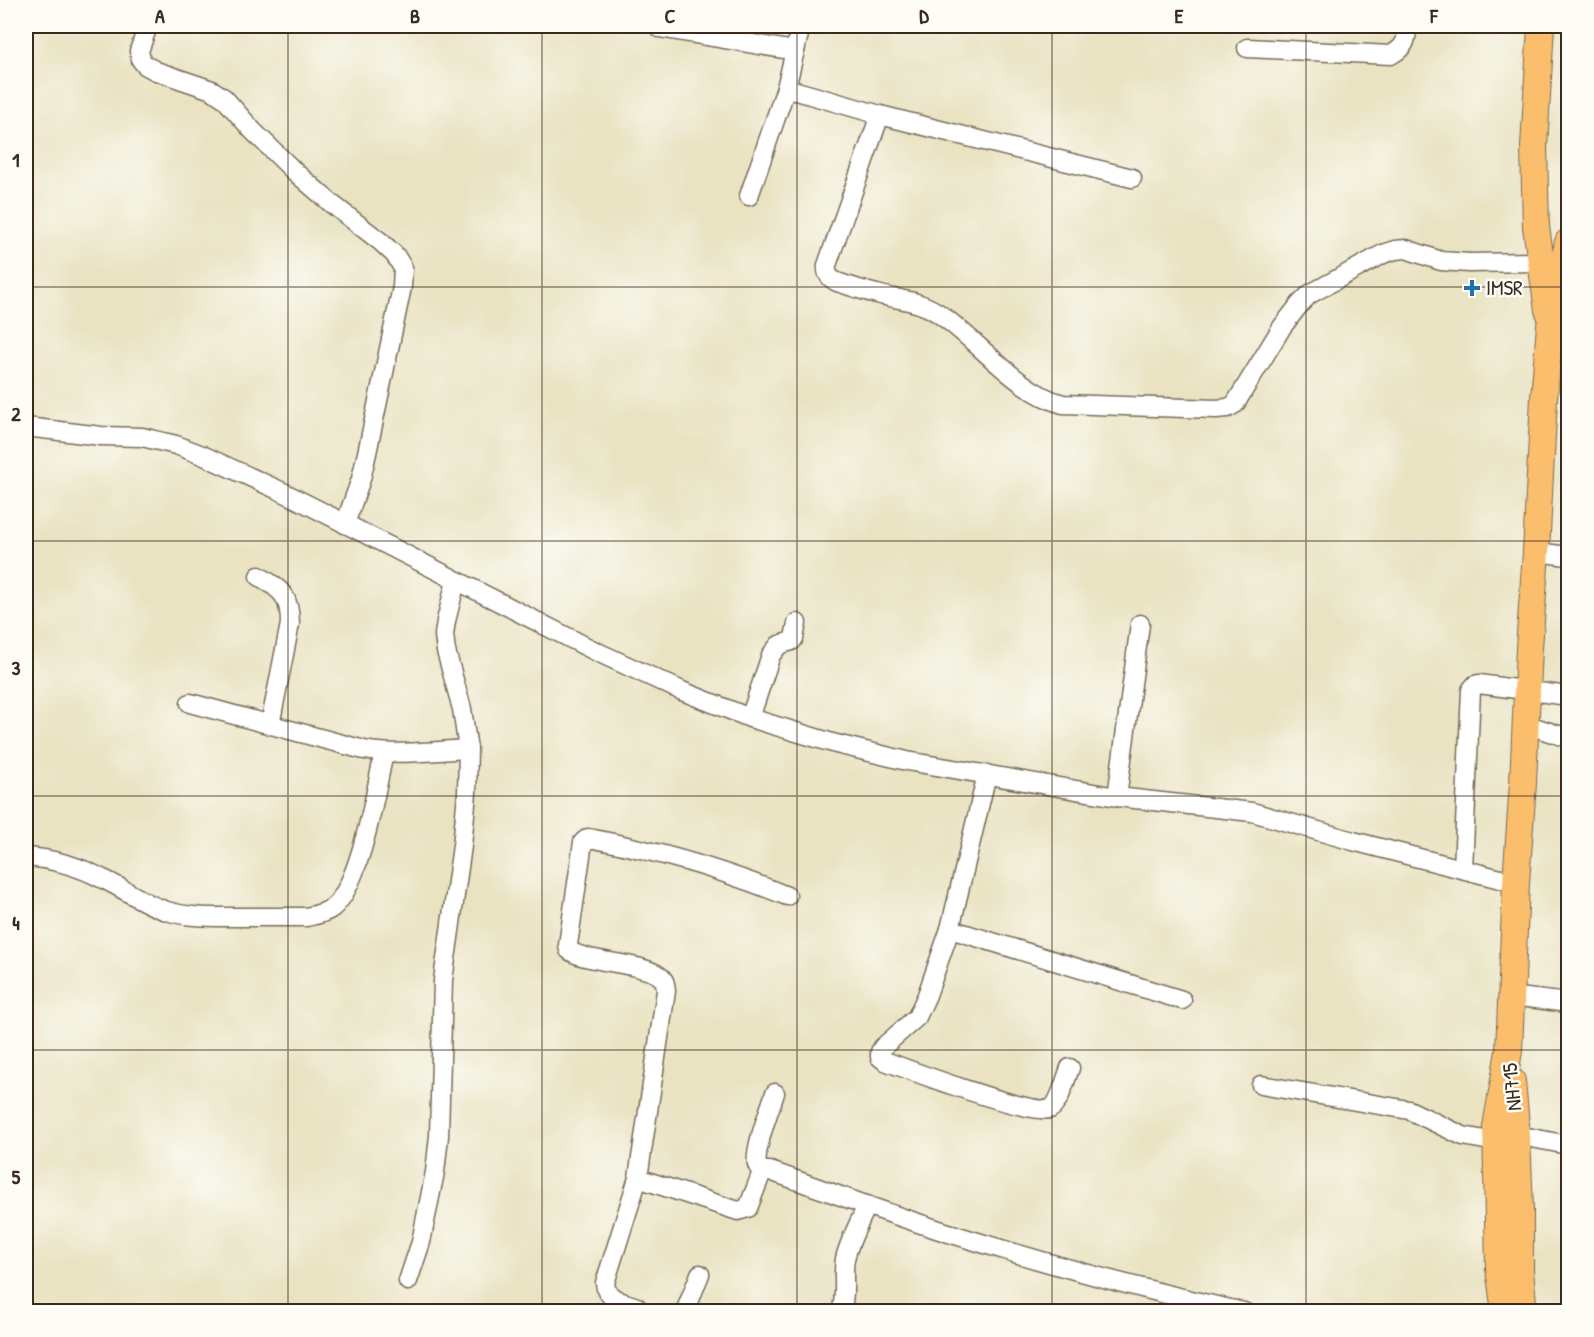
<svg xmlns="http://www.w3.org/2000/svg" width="1594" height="1337" font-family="'Patrick Hand',sans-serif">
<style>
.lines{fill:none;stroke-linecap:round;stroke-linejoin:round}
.minor-casing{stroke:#786b57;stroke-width:21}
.highway-casing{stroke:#786b57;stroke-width:28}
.minor{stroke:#fff;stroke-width:18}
.highway{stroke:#fabe6d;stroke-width:26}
.grid{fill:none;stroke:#3b2a1e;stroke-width:1.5;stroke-opacity:0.55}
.poi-dot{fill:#1f6fb2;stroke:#fdfcf7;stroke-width:2}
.labels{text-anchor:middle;stroke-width:5;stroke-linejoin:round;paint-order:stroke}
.poi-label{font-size:21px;fill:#3b2a1e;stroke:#fdfcf7;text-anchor:start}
.street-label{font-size:21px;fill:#3b2a1e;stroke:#fdfcf7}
.neatline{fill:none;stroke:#3b2a1e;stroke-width:2}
.grid-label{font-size:20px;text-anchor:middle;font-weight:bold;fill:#3b2a1e}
</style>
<rect width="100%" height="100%" fill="#fdfcf7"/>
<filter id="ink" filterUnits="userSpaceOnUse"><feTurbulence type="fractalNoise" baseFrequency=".0167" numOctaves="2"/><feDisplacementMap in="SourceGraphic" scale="12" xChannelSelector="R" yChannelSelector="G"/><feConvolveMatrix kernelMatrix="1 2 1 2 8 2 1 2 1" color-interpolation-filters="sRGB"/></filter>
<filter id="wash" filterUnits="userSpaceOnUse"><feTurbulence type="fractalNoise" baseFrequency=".008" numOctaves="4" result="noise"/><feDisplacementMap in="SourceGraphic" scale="24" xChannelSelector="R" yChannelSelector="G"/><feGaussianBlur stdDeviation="1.35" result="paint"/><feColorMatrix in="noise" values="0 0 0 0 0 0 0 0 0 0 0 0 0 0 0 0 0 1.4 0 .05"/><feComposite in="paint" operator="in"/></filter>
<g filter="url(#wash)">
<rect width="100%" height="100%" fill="#e9e3c2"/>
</g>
<g filter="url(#ink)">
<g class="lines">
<g class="minor-casing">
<g id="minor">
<polyline points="148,26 139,51 141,60 145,65 156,71 212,90 224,98 253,131 295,172 332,204 381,242 395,255 403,268 402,287 367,453 361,479 345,524"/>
<path d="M 801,26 L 786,88 L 880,115 L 827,265 C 826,274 829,278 837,282 C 850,286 863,291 877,294 C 898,300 919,300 938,313 C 977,339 1018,393 1063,404 L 1216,409 L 1228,408 L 1235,404 L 1282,327 L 1300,304 L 1310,294 L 1383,254 L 1395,250 L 1406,249 L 1441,261 L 1469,263 L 1541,262"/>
<polyline points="659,28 795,51"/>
<path d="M 1247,48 L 1391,55 C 1405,47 1407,41 1407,26"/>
<polyline points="880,115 1132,178"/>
<polyline points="749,196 786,88"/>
<polyline points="26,427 101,436 142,437 176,445 202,455 285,493 593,650 682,691 750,718 836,744 907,761 1117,797 1252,812 1353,841 1516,883"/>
<polyline points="1536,552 1568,556"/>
<path d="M 259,576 C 282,590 290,596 290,624 L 270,725"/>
<path d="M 190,703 L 364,750 C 398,756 433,751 468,749"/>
<polyline points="750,718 771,655 779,645 792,641 794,638 797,623"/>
<polyline points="1525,724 1568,738"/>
<path d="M 987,774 L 950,929 L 927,995 L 917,1017 L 883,1047 L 880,1052 L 880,1057 L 885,1061 C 909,1070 1033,1116 1050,1109 C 1059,1105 1066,1078 1070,1068"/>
<polyline points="1117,797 1140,624"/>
<path d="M 26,857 C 52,859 78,866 101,878 C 124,888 143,904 167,911 C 190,918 213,917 236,917 C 259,917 283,917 306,917 C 315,915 324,914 332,908 C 360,887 376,789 384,753"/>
<polyline points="1463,869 1471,690 1475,685 1479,684 1568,696"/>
<path d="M 787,896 C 723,870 661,852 594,839 L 588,838 L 583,842 L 568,945 L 569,950 C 585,964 655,962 664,981 C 665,982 666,990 666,991 L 638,1178 L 738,1211 L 748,1208 L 762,1172 L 766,1171 L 770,1171 C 831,1192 891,1215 952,1234 C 1048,1264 1146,1291 1244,1312"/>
<polyline points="950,929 1182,1000"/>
<polyline points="1511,996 1568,1003"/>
<polyline points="1261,1085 1409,1110 1463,1136 1496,1142"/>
<polyline points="1517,1135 1568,1145"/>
<path d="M 762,1172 C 760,1169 758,1168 757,1164 C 754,1148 770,1109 775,1093"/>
<polyline points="408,1281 421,1242 435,1172 439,1136 443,980 462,846 467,793 468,749 462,709 446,651 444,635 446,621 456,581"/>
<path d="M 636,1312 L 637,1307 C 624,1302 606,1300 605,1283 L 638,1178"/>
<polyline points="684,1312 687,1307 700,1274"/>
<path d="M 841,1312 C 847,1294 842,1276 845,1259 C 849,1241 860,1222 867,1205"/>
</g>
</g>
<g class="highway-casing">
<g id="highway">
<polyline points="1541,26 1534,147 1536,227 1548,310"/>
<polyline points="1512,1081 1517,1135 1520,1208 1520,1271 1524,1312"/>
<polyline points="1505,1312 1499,1268 1496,1127 1509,1051 1516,883 1523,783 1529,648 1536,552 1544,398 1550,325 1568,242"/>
</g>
</g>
<use href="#minor" class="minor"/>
<use href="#highway" class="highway"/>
</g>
</g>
<path class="grid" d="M 288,26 L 288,1312M 542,26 L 542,1312M 797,26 L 797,1312M 1052,26 L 1052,1312M 1306,26 L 1306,1312M 26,287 L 1568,287M 26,541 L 1568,541M 26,796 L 1568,796M 26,1050 L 1568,1050"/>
<path class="poi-dot" d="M1469 279h6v6h6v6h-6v6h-6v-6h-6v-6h6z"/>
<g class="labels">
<g class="poi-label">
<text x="1486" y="295">IMSR</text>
</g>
<g class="street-label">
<text transform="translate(1512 1087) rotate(-96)" y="7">NH715</text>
</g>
</g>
<rect width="1594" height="1337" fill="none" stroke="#fdfcf7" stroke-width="66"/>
<rect x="33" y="33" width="1528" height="1271" class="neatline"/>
<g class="grid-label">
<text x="160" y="23">A</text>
<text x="415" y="23">B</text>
<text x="670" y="23">C</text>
<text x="924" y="23">D</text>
<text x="1179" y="23">E</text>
<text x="1434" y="23">F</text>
<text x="16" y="167">1</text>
<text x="16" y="421">2</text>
<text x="16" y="675">3</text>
<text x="16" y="930">4</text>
<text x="16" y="1184">5</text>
</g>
</svg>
